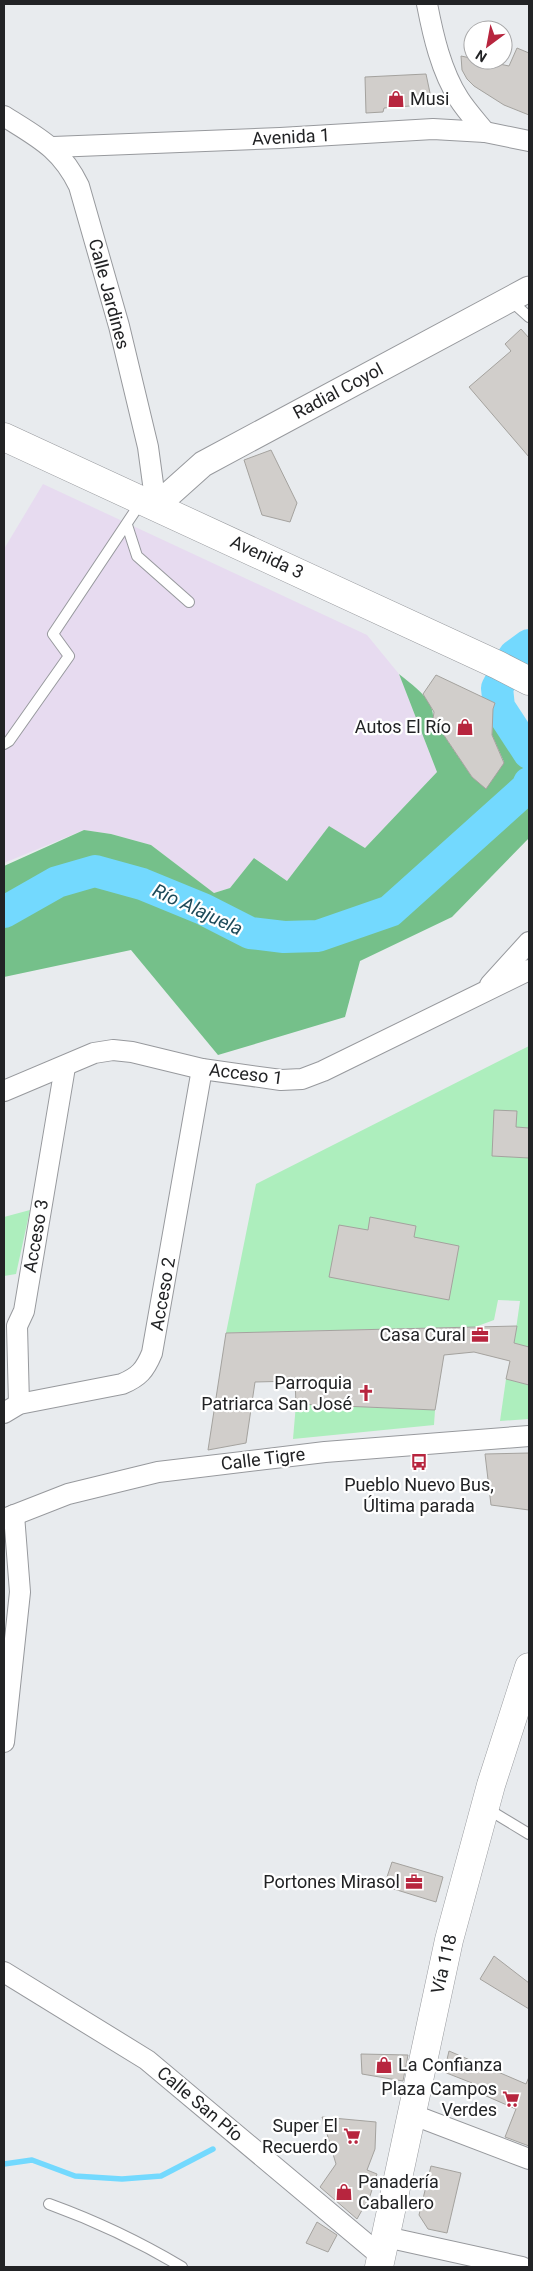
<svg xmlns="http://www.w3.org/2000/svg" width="533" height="2271" font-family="Roboto,sans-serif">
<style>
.industrial{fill:#e7dbf0}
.green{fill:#adeebd}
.forest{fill:#75c08a}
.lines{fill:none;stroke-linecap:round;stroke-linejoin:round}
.stream{stroke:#73d9fe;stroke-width:5.5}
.river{stroke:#73d9fe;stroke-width:32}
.building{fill:#d1cecb;stroke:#a4a29e}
.service-casing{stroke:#97999d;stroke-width:12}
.minor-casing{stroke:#97999d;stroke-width:22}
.tertiary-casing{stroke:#97999d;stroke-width:27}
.secondary-casing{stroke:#97999d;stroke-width:29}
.primary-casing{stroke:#97999d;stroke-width:29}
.service{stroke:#fff;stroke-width:10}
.minor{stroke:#fff;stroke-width:20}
.tertiary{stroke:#fff;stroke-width:25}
.secondary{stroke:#fff;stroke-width:28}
.primary{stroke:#fff;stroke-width:28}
.labels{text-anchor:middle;stroke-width:4.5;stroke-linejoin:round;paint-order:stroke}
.poi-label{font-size:18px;fill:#222325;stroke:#fff;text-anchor:end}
.street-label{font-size:18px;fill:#222325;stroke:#fff}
.water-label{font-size:19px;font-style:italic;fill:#1d4a59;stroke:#fff}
</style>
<rect width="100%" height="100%" fill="#e8ebee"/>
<polygon class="industrial" points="43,484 367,635 399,674 437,772 365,848 329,827 287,881 255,858 230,888 214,893 151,845 111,834 84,830 4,863 4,549"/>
<g class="green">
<polygon points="529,1046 529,1347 514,1343 520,1301 498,1300 494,1320 475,1327 226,1333 256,1184"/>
<polygon points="30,1210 16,1274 4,1276 4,1217"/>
<polygon points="506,1379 529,1385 529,1419 500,1421"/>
<polygon points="296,1404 435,1410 434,1425 293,1439"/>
</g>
<path class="forest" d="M 399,674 C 412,685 435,699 433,719 L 472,777 L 486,788 L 504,762 L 492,735 L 493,709 L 490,684 L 529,724 L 529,838 L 452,917 L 360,961 L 345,1017 L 218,1055 L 131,950 L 4,977 L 4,866 L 84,830 L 111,834 L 151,845 L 214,893 L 230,888 L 254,858 L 287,881 L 329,826 L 365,848 L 437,772 Z"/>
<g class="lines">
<polyline class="stream" points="4,2164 32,2160 75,2176 122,2179 161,2176 213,2149"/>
<g class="river">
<polyline points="529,645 514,656 497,688 499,707 529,753"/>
<polyline points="4,912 57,882 95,871 142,884 203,909 250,933 284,937 318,936 390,911 527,788 529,783"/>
</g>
</g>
<g class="building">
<polygon points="517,48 529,53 529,115 504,105 474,86 467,79 462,70 461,56 509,66"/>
<polygon points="426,74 430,93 423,105 384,108 383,112 366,113 365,77"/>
<polygon points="521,329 529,338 529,457 469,387 511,351 505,344"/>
<polygon points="271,450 297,503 290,522 262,515 244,460"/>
<polygon points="436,675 495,703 493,709 492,735 504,763 486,789 472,777 433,719 434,712 423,694"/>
<polygon points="494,1110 517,1111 516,1127 529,1128 529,1158 492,1156"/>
<polygon points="370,1217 416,1226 414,1237 459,1246 449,1300 329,1277 339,1225 368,1230"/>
<polygon points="517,1326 514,1343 529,1347 529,1385 506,1379 510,1361 474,1352 444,1355 435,1410 296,1404 295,1381 255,1382 246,1443 208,1450 226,1333"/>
<polygon points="529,1453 529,1510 491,1505 485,1454"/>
<polygon points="392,1862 443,1877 436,1902 384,1886"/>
<polygon points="494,1956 529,1983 529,2009 480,1979"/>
<polygon points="449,2051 526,2084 529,2077 529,2146 505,2137 516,2109 470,2089 472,2083 444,2072"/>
<polygon points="361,2054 408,2055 403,2081 362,2074"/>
<polygon points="322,2117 376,2122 375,2149 367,2170 377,2174 370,2196 357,2219 320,2187 336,2164"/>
<polygon points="431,2166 461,2173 447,2233 428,2229 419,2215"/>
<polygon points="317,2222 337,2235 328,2252 306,2243"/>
</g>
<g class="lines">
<g class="service-casing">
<g id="service">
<polyline points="510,300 529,317"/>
<polyline points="127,525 137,556 189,602"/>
<polyline points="4,744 9,741 69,656 53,634 141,502"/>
<polyline points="486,1808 529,1834"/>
<path d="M 49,2204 C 96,2221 140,2242 182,2267"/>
</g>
</g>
<g class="minor-casing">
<g id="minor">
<path d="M 427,4 C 433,35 441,71 459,99 C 466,110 476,121 485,132"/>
<path d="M 4,116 C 37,137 61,148 79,186 L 119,326 L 148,447 L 156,506"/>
<polyline points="53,147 280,138 433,129 485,132 529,141"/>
<polyline points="490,985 529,942"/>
<polyline points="4,1091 94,1053 113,1050 132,1052 202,1069 281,1080 302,1079 323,1071 529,970"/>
<polyline points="19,1404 17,1326 24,1311 65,1067"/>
<path d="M 4,1413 L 19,1404 L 122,1384 C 139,1377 145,1370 152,1353 L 202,1069"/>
<polyline points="4,1519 68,1494 158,1472 325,1452 529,1436"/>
<polyline points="4,1742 20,1592 14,1515"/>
<polyline points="4,1972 147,2060 381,2256"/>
<polyline points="411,2114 529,2159"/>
<polyline points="386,2237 522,2267"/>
</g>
</g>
<g class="tertiary-casing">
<polyline id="tertiary" points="156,506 203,464 529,289"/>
</g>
<g class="secondary-casing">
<polyline id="secondary" points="379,2267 449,1940 491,1785 529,1667"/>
</g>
<g class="primary-casing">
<polyline id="primary" points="4,437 498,665 529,681"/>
</g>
<use href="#service" class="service"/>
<use href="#minor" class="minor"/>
<use href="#tertiary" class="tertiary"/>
<use href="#secondary" class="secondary"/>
<use href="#primary" class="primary"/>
</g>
<defs>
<g id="shop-bare" transform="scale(1.35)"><path d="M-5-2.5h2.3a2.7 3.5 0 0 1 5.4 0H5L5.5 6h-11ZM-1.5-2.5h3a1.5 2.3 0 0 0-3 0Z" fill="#b7253e" stroke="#fff" stroke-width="2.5" paint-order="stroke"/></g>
<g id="office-bare" transform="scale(1.35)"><path d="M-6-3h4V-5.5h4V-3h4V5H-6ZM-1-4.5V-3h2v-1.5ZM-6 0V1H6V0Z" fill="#b7253e" stroke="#fff" stroke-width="2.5" paint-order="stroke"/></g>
<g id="church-bare" transform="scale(1.35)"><path d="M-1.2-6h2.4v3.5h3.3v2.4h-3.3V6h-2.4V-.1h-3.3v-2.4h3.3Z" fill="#b7253e" stroke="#fff" stroke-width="2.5" paint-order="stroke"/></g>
<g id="bus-bare" transform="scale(1.35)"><path d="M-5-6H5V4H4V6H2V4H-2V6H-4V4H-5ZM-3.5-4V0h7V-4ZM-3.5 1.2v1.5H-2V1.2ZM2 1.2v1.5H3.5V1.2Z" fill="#b7253e" stroke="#fff" stroke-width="2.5" paint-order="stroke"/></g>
<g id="supermarket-bare" transform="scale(1.35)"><path d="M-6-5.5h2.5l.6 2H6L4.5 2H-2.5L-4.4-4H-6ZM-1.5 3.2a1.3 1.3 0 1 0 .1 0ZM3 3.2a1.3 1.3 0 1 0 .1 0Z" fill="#b7253e" stroke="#fff" stroke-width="2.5" paint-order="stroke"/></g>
</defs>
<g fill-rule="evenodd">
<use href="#shop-bare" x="396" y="99"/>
<use href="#shop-bare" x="465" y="727"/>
<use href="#office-bare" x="480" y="1335"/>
<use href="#church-bare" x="366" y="1393"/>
<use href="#bus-bare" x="419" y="1462"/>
<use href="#office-bare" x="414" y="1882"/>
<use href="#shop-bare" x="384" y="2065"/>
<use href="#supermarket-bare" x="511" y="2099"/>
<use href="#supermarket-bare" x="352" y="2136"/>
<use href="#shop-bare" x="344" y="2192"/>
</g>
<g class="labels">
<g class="poi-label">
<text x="410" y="105" text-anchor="start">Musi</text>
<text x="451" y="733">Autos El Río</text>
<text x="466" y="1341">Casa Cural</text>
<text x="352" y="1389">Parroquia<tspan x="352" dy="21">Patriarca San José</tspan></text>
<text x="419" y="1491" text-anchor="middle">Pueblo Nuevo Bus,<tspan x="419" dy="21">Última parada</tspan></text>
<text x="400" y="1888">Portones Mirasol</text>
<text x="398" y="2071" text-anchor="start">La Confianza</text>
<text x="497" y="2095">Plaza Campos<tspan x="497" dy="21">Verdes</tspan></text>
<text x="338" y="2132">Super El<tspan x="338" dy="21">Recuerdo</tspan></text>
<text x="358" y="2188" text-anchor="start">Panadería<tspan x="358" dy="21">Caballero</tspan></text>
</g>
<g class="street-label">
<text transform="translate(291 137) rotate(-3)" y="6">Avenida 1</text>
<text transform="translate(109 294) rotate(75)" y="6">Calle Jardines</text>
<text transform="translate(338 391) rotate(-28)" y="6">Radial Coyol</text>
<text transform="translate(267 557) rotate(25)" y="6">Avenida 3</text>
<text transform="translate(246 1074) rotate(7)" y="6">Acceso 1</text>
<text transform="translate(36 1236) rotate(-80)" y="6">Acceso 3</text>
<text transform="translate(163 1294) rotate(-80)" y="6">Acceso 2</text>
<text transform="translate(263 1459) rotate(-7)" y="6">Calle Tigre</text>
<text transform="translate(444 1964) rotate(-77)" y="6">Vía 118</text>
<text transform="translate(200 2104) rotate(40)" y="6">Calle San Pío</text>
</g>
<g class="water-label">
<text transform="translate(198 909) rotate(25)" y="7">Río Alajuela</text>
</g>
</g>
<rect width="533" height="2271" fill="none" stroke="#222325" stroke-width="10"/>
<g transform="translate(488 45) rotate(212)"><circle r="24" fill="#ffffff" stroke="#a7a7a8"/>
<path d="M0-4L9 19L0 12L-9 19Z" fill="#b7253e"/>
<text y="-8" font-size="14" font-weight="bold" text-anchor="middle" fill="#222325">N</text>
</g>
</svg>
